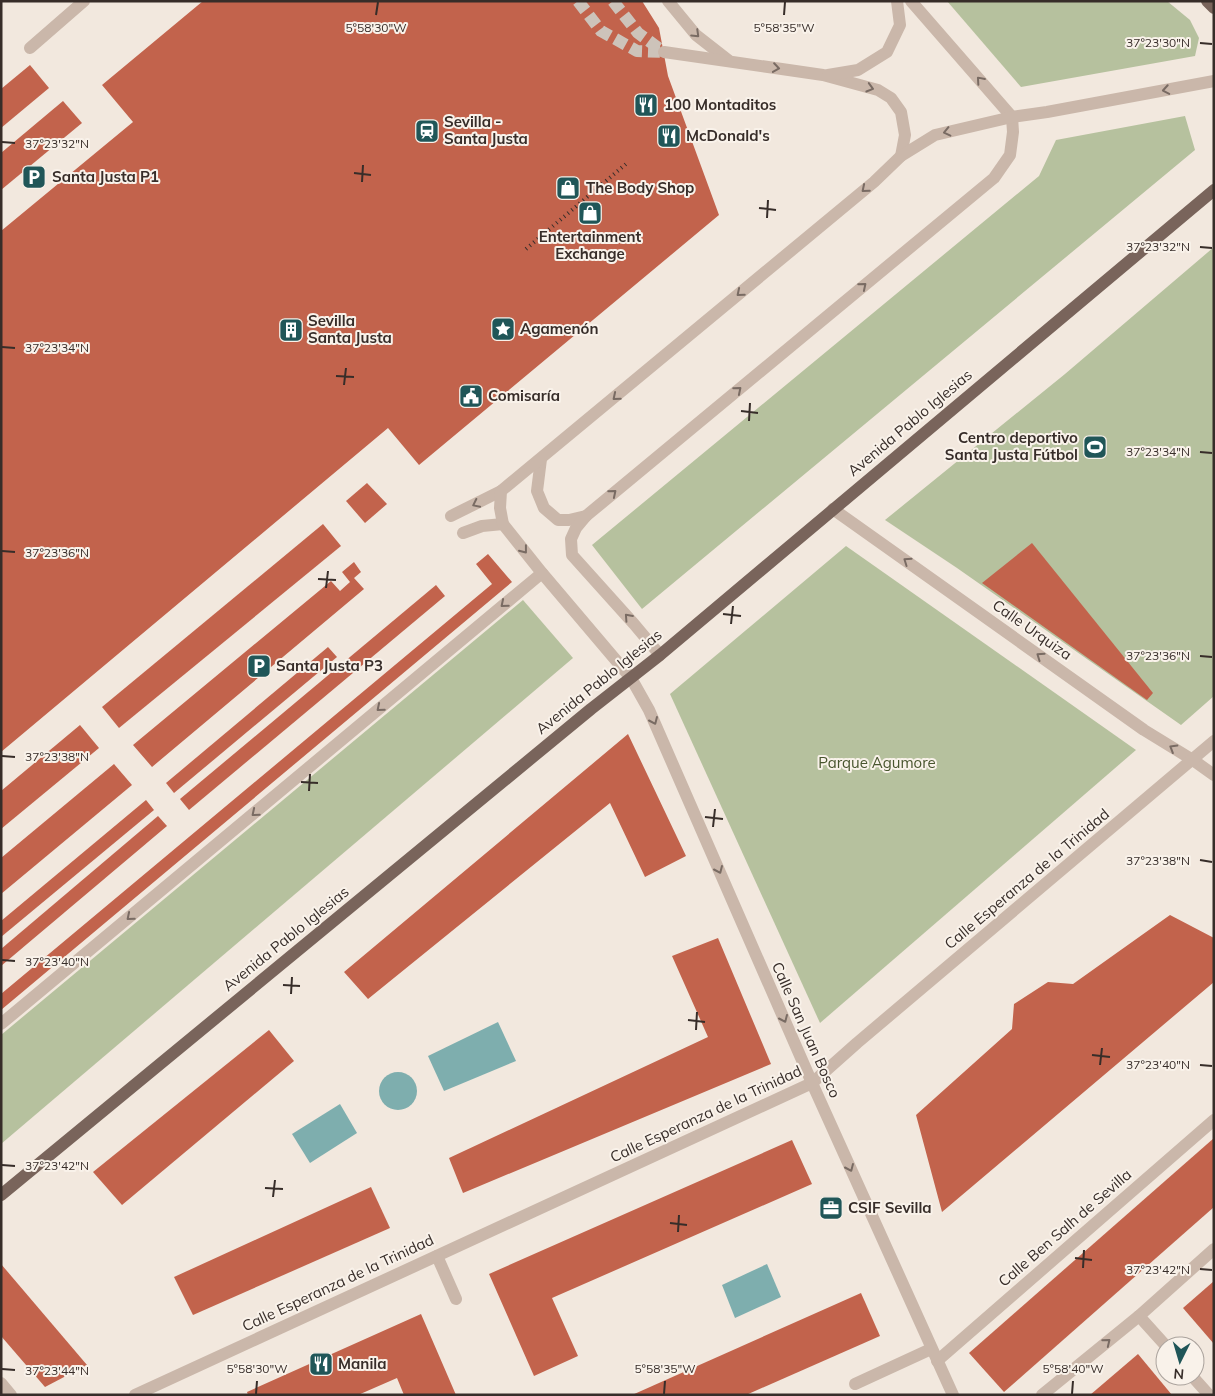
<svg xmlns="http://www.w3.org/2000/svg" width="1215" height="1396" font-family="Mulish,sans-serif">
<style>
.green{fill:#b6c19e}
.water{fill:#7eaeae}
.building{fill:#c2634c}
.lines{fill:none;stroke-linecap:round;stroke-linejoin:round}
.minor-tunnel{stroke:#cdc3ba;stroke-width:12;stroke-dasharray:12 6;stroke-linecap:butt}
.minor{stroke:#cab7aa;stroke-width:12}
.major{stroke:#79645b;stroke-width:12}
.rail{stroke:#372d29;stroke-width:4;stroke-dasharray:1 4;stroke-linecap:butt}
.oneway{stroke:#796b63}
.ticks{fill:none;stroke:#372d29;stroke-width:2}
.labels{text-anchor:middle;stroke-width:4;stroke-linejoin:round;paint-order:stroke}
.poi-label{font-size:15px;font-weight:bold;fill:#372d29;stroke:#f9f2ea;text-anchor:start}
.street-label{font-size:15px;fill:#372d29;stroke:#f9f2ea}
.park-label{font-size:15px;fill:#48552e;stroke:#f9f2ea}
.ticks-label{font-size:12px;text-anchor:middle;fill:#372d29;stroke:#f9f2ea;stroke-width:4;stroke-linejoin:round;paint-order:stroke}
</style>
<rect width="100%" height="100%" fill="#f2e8de"/>
<g class="green">
<polygon points="947,1 1167,1 1190,20 1199,38 1195,56 1021,87"/>
<polygon points="1185,116 1195,150 642,609 592,545 1039,176 1056,140"/>
<polygon points="1214,247 1214,696 1181,725 957,568 885,520 1065,374"/>
<polygon points="846,546 1136,750 820,1023 670,694"/>
<polygon points="523,600 573,658 1,1144 1,1035"/>
</g>
<g class="water">
<polygon points="498,1022 516,1061 444,1091 428,1056"/>
<circle cx="398" cy="1091" r="19"/>
<polygon points="340,1104 357,1133 310,1163 292,1134"/>
<polygon points="767,1264 781,1297 735,1318 722,1285"/>
</g>
<g class="building">
<polygon points="203,1 642,1 659,28 668,76 719,215 419,465 388,428 1,752 1,231 133,122 102,85"/>
<polygon points="30,65 49,88 1,128 1,89"/>
<polygon points="63,101 82,123 1,190 1,153"/>
<polygon points="367,483 387,504 365,523 346,501"/>
<polygon points="323,524 341,546 119,728 102,707"/>
<polygon points="1032,543 1153,693 1147,700 982,583"/>
<polygon points="488,554 512,582 1,1010 1,994 492,584 476,564"/>
<polygon points="354,562 361,572 354,578 364,589 152,767 133,745 331,581 340,591 350,582 342,572"/>
<polygon points="436,585 445,596 189,810 180,799"/>
<polygon points="328,647 337,657 174,793 166,783"/>
<polygon points="80,725 99,748 1,829 1,791"/>
<polygon points="628,734 686,856 645,877 610,803 368,999 344,972"/>
<polygon points="114,764 132,785 1,894 1,858"/>
<polygon points="146,800 154,810 1,937 1,921"/>
<polygon points="158,816 167,826 1,966 1,949"/>
<polygon points="1170,915 1214,938 1214,982 942,1212 916,1115 1012,1029 1014,1004 1048,982 1073,984"/>
<polygon points="718,938 771,1064 463,1193 449,1158 708,1037 672,956"/>
<polygon points="269,1030 294,1061 122,1205 93,1172"/>
<polygon points="1214,1138 1214,1207 1004,1392 969,1353"/>
<polygon points="792,1140 812,1184 552,1298 578,1356 534,1376 489,1274"/>
<polygon points="371,1187 390,1228 193,1315 174,1277"/>
<polygon points="1,1264 87,1365 45,1387 1,1336"/>
<polygon points="1214,1281 1214,1344 1183,1308"/>
<polygon points="861,1293 880,1336 746,1395 632,1395"/>
<polygon points="421,1314 456,1395 404,1395 397,1378 358,1395 248,1395 247,1392"/>
<polygon points="1138,1354 1172,1395 1090,1395"/>
</g>
<g class="lines">
<g class="minor-tunnel">
<polyline points="578,1 601,31 637,51 664,52"/>
<polyline points="613,1 638,33 664,52"/>
</g>
<g class="minor">
<polyline points="668,1 696,35 728,60"/>
<polyline points="30,48 84,1"/>
<polyline points="664,52 823,75 878,90 891,98 901,112 905,135 901,156"/>
<polyline points="828,75 858,70 887,52 900,25 897,1"/>
<polyline points="541,459 537,491 544,508 558,520 569,520 586,516"/>
<polyline points="833,509 1144,730 1193,760 1214,775"/>
<polyline points="451,516 501,491"/>
<polyline points="463,533 482,526 503,524"/>
<polyline points="660,655 634,624 572,555 571,539 576,528 586,516 994,178 1010,155 1013,132 1012,117 911,1"/>
<polyline points="1,1024 542,573"/>
<polyline points="437,1256 456,1299"/>
<polyline points="1139,1316 1166,1346"/>
<polyline points="937,1361 1214,1120"/>
<polyline points="1192,1376 1209,1395"/>
<polyline points="1,1383 11,1395"/>
<polyline points="855,1384 931,1349"/>
<polyline points="135,1395 812,1083 857,1043 1214,741"/>
<polyline points="953,1395 812,1083 649,710 631,678 542,573 503,524 500,508 501,491 874,182 901,156 935,135 1012,117 1047,112 1214,81"/>
<polyline points="1042,1395 1139,1316 1214,1249"/>
</g>
<g class="major">
<polyline points="1207,1 1214,8"/>
<polyline points="1,1195 591,709 660,655 1214,190"/>
</g>
<polyline class="rail" points="526,249 626,164"/>
</g>
<defs><path id="oneway-chevron" d="M-2-3.5L2.5 0L-2 3.5" fill="none" stroke-width="1.6" stroke-linecap="round" stroke-linejoin="round" transform="scale(1.25)"/></defs>
<g class="oneway">
<use href="#oneway-chevron" transform="translate(696 34) rotate(44)"/>
<use href="#oneway-chevron" transform="translate(776 68) rotate(8)"/>
<use href="#oneway-chevron" transform="translate(980 80) rotate(-131)"/>
<use href="#oneway-chevron" transform="translate(870 88) rotate(16)"/>
<use href="#oneway-chevron" transform="translate(1166 90) rotate(170)"/>
<use href="#oneway-chevron" transform="translate(947 132) rotate(167)"/>
<use href="#oneway-chevron" transform="translate(865 189) rotate(140)"/>
<use href="#oneway-chevron" transform="translate(863 286) rotate(-40)"/>
<use href="#oneway-chevron" transform="translate(740 293) rotate(140)"/>
<use href="#oneway-chevron" transform="translate(738 390) rotate(-40)"/>
<use href="#oneway-chevron" transform="translate(616 397) rotate(140)"/>
<use href="#oneway-chevron" transform="translate(613 493) rotate(-40)"/>
<use href="#oneway-chevron" transform="translate(476 504) rotate(154)"/>
<use href="#oneway-chevron" transform="translate(524 550) rotate(52)"/>
<use href="#oneway-chevron" transform="translate(907 561) rotate(-145)"/>
<use href="#oneway-chevron" transform="translate(504 604) rotate(140)"/>
<use href="#oneway-chevron" transform="translate(628 617) rotate(-132)"/>
<use href="#oneway-chevron" transform="translate(1040 656) rotate(-145)"/>
<use href="#oneway-chevron" transform="translate(380 708) rotate(140)"/>
<use href="#oneway-chevron" transform="translate(654 721) rotate(66)"/>
<use href="#oneway-chevron" transform="translate(1173 748) rotate(-149)"/>
<use href="#oneway-chevron" transform="translate(255 813) rotate(140)"/>
<use href="#oneway-chevron" transform="translate(719 870) rotate(66)"/>
<use href="#oneway-chevron" transform="translate(130 917) rotate(140)"/>
<use href="#oneway-chevron" transform="translate(784 1019) rotate(66)"/>
<use href="#oneway-chevron" transform="translate(850 1168) rotate(66)"/>
<use href="#oneway-chevron" transform="translate(1107 1342) rotate(-39)"/>
</g>
<path class="ticks" d="M 376,15 L 378,2M 784,15 L 785,2M 1200,43 L 1212,44M 2,142 L 15,143M 354,173 L 371,175M 362,182 L 363,165M 759,208 L 776,210M 767,218 L 768,200M 1200,247 L 1212,248M 2,347 L 15,348M 336,376 L 354,377M 344,385 L 346,368M 741,411 L 758,413M 749,421 L 750,403M 1200,452 L 1212,453M 2,551 L 15,552M 318,579 L 336,580M 326,588 L 328,571M 723,614 L 741,616M 731,624 L 733,606M 1200,656 L 1212,657M 2,756 L 15,757M 301,782 L 318,783M 309,791 L 310,774M 705,817 L 723,819M 713,827 L 715,809M 1200,860 L 1212,862M 2,960 L 15,961M 283,985 L 300,986M 291,994 L 292,977M 688,1020 L 705,1022M 696,1030 L 697,1012M 1092,1055 L 1110,1057M 1100,1065 L 1102,1048M 1200,1065 L 1212,1066M 2,1165 L 15,1166M 265,1188 L 283,1189M 273,1197 L 275,1180M 670,1223 L 687,1225M 678,1232 L 679,1215M 1075,1258 L 1092,1260M 1083,1268 L 1084,1250M 1200,1269 L 1212,1270M 2,1369 L 15,1370M 256,1394 L 257,1381M 664,1394 L 665,1381M 1072,1394 L 1073,1381"/>
<defs>
<g id="restaurant-square" transform="scale(1.25)"><rect x="-9" y="-9" width="18" height="18" rx="4" fill="#205658" stroke="#f9f2ea"/><path d="M-5-6h1v4h1v-4h1v4h1v-4h1v5L-1.5 .5V6h-2V.5L-5-1ZM5-6V6H3V1.5H1.5Q1.5-4 5-6Z" fill="#fff"/></g>
<g id="station-square" transform="scale(1.25)"><rect x="-9" y="-9" width="18" height="18" rx="4" fill="#205658" stroke="#f9f2ea"/><path d="M-3-6H3Q5-6 5-4V2Q5 4 3 4L4.5 6H3L1.5 4h-3L-3 6H-4.5L-3 4Q-5 4-5 2V-4Q-5-6-3-6ZM-3.5-4v3h7v-3ZM-3.5 1v1.5H-2V1ZM2 1v1.5H3.5V1Z" fill="#fff"/></g>
<g id="parking-square" transform="scale(1.25)"><rect x="-9" y="-9" width="18" height="18" rx="4" fill="#205658" stroke="#f9f2ea"/><path d="M-3.5-5.5H1a3.5 3.5 0 0 1 0 7H-1V5.5H-3.5ZM-1-3.4V-.6H.8a1.4 1.4 0 0 0 0-2.8Z" fill="#fff"/></g>
<g id="shop-square" transform="scale(1.25)"><rect x="-9" y="-9" width="18" height="18" rx="4" fill="#205658" stroke="#f9f2ea"/><path d="M-5-2.5h2.3a2.7 3.5 0 0 1 5.4 0H5L5.5 6h-11ZM-1.5-2.5h3a1.5 2.3 0 0 0-3 0Z" fill="#fff"/></g>
<g id="sight-square" transform="scale(1.25)"><rect x="-9" y="-9" width="18" height="18" rx="4" fill="#205658" stroke="#f9f2ea"/><path d="M0-6L1.8-2.2L6-1.7L2.9 1.2L3.7 5.4L0 3.3L-3.7 5.4L-2.9 1.2L-6-1.7L-1.8-2.2Z" fill="#fff"/></g>
<g id="building-square" transform="scale(1.25)"><rect x="-9" y="-9" width="18" height="18" rx="4" fill="#205658" stroke="#f9f2ea"/><path d="M-4-6H4V6H1V3H-1V6H-4ZM-2.5-4.3h1.7v1.8h-1.7ZM.8-4.3h1.7v1.8H.8ZM-2.5-1h1.7V.8h-1.7ZM.8-1h1.7V.8H.8Z" fill="#fff"/></g>
<g id="civic-square" transform="scale(1.25)"><rect x="-9" y="-9" width="18" height="18" rx="4" fill="#205658" stroke="#f9f2ea"/><path d="M-.6-6.5H3V-4.5H.6V-3L4-1V1h2V6H-6V1h2V-1L-.6-3ZM-1.2 2.5V6h2.4V2.5Z" fill="#fff"/></g>
<g id="stadium-square" transform="scale(1.25)"><rect x="-9" y="-9" width="18" height="18" rx="4" fill="#205658" stroke="#f9f2ea"/><path d="M0-5a6.5 5 0 1 0 0 10a6.5 5 0 1 0 0-10ZM-3.5-1.8h7v3.6h-7Z" fill="#fff"/></g>
<g id="office-square" transform="scale(1.25)"><rect x="-9" y="-9" width="18" height="18" rx="4" fill="#205658" stroke="#f9f2ea"/><path d="M-6-3h4V-5.5h4V-3h4V5H-6ZM-1-4.5V-3h2v-1.5ZM-6 0V1H6V0Z" fill="#fff"/></g>
</defs>
<g fill-rule="evenodd">
<use href="#restaurant-square" x="646" y="105"/>
<use href="#station-square" x="427" y="131"/>
<use href="#restaurant-square" x="669" y="136"/>
<use href="#parking-square" x="34" y="177"/>
<use href="#shop-square" x="568" y="188"/>
<use href="#shop-square" x="590" y="213"/>
<use href="#sight-square" x="503" y="329"/>
<use href="#building-square" x="291" y="330"/>
<use href="#civic-square" x="471" y="396"/>
<use href="#stadium-square" x="1095" y="447"/>
<use href="#parking-square" x="259" y="666"/>
<use href="#office-square" x="831" y="1208"/>
<use href="#restaurant-square" x="321" y="1364"/>
</g>
<g class="labels">
<g class="poi-label">
<text x="664" y="110">100 Montaditos</text>
<text x="444" y="127">Sevilla -<tspan x="444" dy="17">Santa Justa</tspan></text>
<text x="686" y="141">McDonald's</text>
<text x="52" y="182">Santa Justa P1</text>
<text x="586" y="193">The Body Shop</text>
<text x="590" y="242" text-anchor="middle">Entertainment<tspan x="590" dy="17">Exchange</tspan></text>
<text x="308" y="326">Sevilla<tspan x="308" dy="17">Santa Justa</tspan></text>
<text x="520" y="334">Agamenón</text>
<text x="488" y="401">Comisaría</text>
<text x="1078" y="443" text-anchor="end">Centro deportivo<tspan x="1078" dy="17">Santa Justa Fútbol</tspan></text>
<text x="276" y="671">Santa Justa P3</text>
<text x="848" y="1213">CSIF Sevilla</text>
<text x="338" y="1369">Manila</text>
</g>
<g class="street-label">
<text transform="translate(910 423) rotate(-40)" y="5">Avenida Pablo Iglesias</text>
<text transform="translate(1032 630) rotate(35)" y="5">Calle Urquiza</text>
<text transform="translate(599 682) rotate(-39)" y="5">Avenida Pablo Iglesias</text>
<text transform="translate(1027 879) rotate(-40)" y="5">Calle Esperanza de la Trinidad</text>
<text transform="translate(286 939) rotate(-39)" y="5">Avenida Pablo Iglesias</text>
<text transform="translate(806 1030) rotate(66)" y="5">Calle San Juan Bosco</text>
<text transform="translate(706 1114) rotate(-25)" y="5">Calle Esperanza de la Trinidad</text>
<text transform="translate(1065 1228) rotate(-41)" y="5">Calle Ben Salh de Sevilla</text>
<text transform="translate(338 1283) rotate(-25)" y="5">Calle Esperanza de la Trinidad</text>
</g>
<g class="park-label">
<text x="877" y="768">Parque Agumore</text>
</g>
</g>
<g class="ticks-label">
<text x="376" y="32">5°58'30"W</text>
<text x="784" y="32">5°58'35"W</text>
<text x="1158" y="47">37°23'30"N</text>
<text x="57" y="148">37°23'32"N</text>
<text x="1158" y="251">37°23'32"N</text>
<text x="57" y="352">37°23'34"N</text>
<text x="1158" y="456">37°23'34"N</text>
<text x="57" y="557">37°23'36"N</text>
<text x="1158" y="660">37°23'36"N</text>
<text x="57" y="761">37°23'38"N</text>
<text x="1158" y="865">37°23'38"N</text>
<text x="57" y="966">37°23'40"N</text>
<text x="1158" y="1069">37°23'40"N</text>
<text x="57" y="1170">37°23'42"N</text>
<text x="1158" y="1274">37°23'42"N</text>
<text x="257" y="1373">5°58'30"W</text>
<text x="665" y="1373">5°58'35"W</text>
<text x="1073" y="1373">5°58'40"W</text>
<text x="57" y="1375">37°23'44"N</text>
</g>
<rect width="1215" height="1396" fill="none" stroke="#372d29" stroke-width="5"/>
<g transform="translate(1180 1361) rotate(185)"><circle r="24" fill="#f9f2ea" stroke="#aba39d"/>
<path d="M0-4L9 19L0 12L-9 19Z" fill="#205658"/>
<text y="-8" font-size="14" font-weight="bold" text-anchor="middle" fill="#372d29">N</text>
</g>
</svg>
